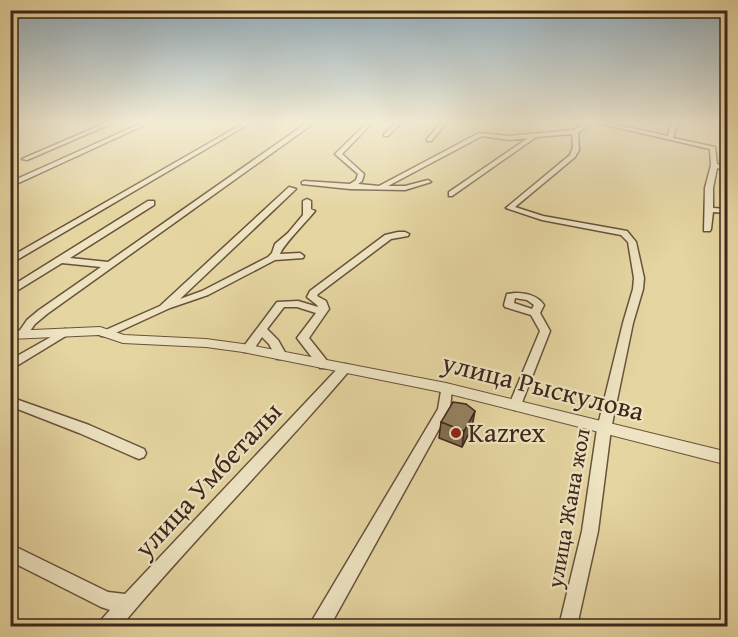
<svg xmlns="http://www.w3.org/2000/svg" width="738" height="637" font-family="'Gentium Book Plus',serif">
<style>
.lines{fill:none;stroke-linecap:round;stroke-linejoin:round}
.minor-casing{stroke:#68523c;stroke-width:3}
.tertiary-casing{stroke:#68523c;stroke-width:2}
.minor{fill:#eee4c2;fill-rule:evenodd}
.tertiary{fill:#eee4c2;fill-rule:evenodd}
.wall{fill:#806f53;stroke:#3e261b;stroke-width:1.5}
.shaded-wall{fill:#685a44;stroke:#3e261b;stroke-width:1.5}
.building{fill:#958161;stroke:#3e261b;stroke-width:1.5}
.poi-dot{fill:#8f2418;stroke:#eee4c2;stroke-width:2}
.labels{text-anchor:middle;stroke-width:4.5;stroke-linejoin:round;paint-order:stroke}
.street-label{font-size:22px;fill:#3e261b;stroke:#eee4c2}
.near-street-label{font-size:27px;fill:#3e261b;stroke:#eee4c2}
.near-poi-label{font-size:27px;fill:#3e261b;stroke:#eee4c2;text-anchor:start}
</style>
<rect width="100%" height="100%" fill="#e5d5a1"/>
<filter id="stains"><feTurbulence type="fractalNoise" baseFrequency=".00333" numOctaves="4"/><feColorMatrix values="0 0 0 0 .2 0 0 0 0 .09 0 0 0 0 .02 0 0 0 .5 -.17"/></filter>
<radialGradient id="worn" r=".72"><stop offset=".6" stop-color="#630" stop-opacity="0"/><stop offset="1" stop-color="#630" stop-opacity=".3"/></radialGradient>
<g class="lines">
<g class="minor-casing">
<g id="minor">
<polygon points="108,122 115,122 27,160 22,159"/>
<polygon points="144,122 151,122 10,187 10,182"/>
<polygon points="246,122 252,122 10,264 10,257"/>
<polygon points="308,122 314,123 47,314 35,324 27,335 19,335 18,333 27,320 39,310 101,267 62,263 10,295 10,287 148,201 154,201 154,205 70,258 108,262"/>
<polygon points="368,122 373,122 342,154 364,174 362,181 358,184 379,186 479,133 509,136 574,130 585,122 591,122 578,133 579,150 575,157 515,207 543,216 627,231 636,242 644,278 643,289 633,323 611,429 598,531 577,626 559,626 582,531 597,429 623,323 633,289 634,278 628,242 621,235 542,220 506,208 570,155 573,147 572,134 536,137 452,196 449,196 449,192 528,138 509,140 482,136 388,186 405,186 428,180 431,182 405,190 350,189 302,184 302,182 304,181 350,184 356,180 358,174 335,154"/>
<polygon points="397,122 402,122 388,136 384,136 384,134"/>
<polygon points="442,122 447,122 431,141 427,141 427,139"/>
<polygon points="593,122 604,122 668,136 672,122 678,122 673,138 715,147 717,164 728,167 728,171 717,168 713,188 713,208 728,209 728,213 713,212 711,229 710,231 704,231 705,188 711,165 710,149"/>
<path d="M 289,187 L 296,189 L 180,299 L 202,291 L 268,257 L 272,253 L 275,244 L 288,233 L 303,215 L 303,201 L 307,199 L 311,201 L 311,209 L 315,211 C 307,221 283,245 280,254 L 300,253 L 304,256 L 303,258 L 275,260 L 208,295 L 170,308 L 109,336 L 101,336 L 100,334 L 101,332 L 160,306 Z"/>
<polygon points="398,232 405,232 409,234 408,236 391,239 318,294 317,296 326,301 329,309 309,338 328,362 330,365 328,368 320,368 297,338 316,313 297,307 284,307 267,329 278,340 287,356 285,359 277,359 269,344 262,337 252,352 244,352 242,349 244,346 277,302 298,301 318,307 317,305 307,297 310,291 385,235"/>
<path d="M 515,293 C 526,293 537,295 544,305 L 540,313 L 550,331 L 521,405 L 520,408 L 515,410 L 510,408 L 509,405 L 540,331 L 531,315 L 505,307 L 504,305 L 507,294 ZM 515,298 L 527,300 L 534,305 L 532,309 L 514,303 Z"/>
<polygon points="65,329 69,330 70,332 69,334 10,370 10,360"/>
<path d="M 345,364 L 349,365 L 351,368 L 349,371 C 275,458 194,539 121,626 L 100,626 L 102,619 L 110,610 L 101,607 L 10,561 L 10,544 L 108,592 L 125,594 L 341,365 Z"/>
<polygon points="446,384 450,385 452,388 450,409 330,626 311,626 313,619 438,409 442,385"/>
<polygon points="10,397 89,425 144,449 146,453 144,457 139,459 134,457 79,433 10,406"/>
</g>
</g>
<g class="tertiary-casing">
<polygon id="tertiary" points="100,327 124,335 206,339 243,344 446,383 728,452 728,465 446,393 243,352 206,347 123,343 99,335 10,339 10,331"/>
</g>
<use href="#minor" class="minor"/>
<use href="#tertiary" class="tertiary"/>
</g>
<polygon class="wall" points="441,422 472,427 462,447 439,438"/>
<polygon class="shaded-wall" points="475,411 472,427 462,447 464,431"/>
<polygon class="building" points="453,402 466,404 475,411 464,431 441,422"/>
<linearGradient id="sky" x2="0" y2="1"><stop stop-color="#90aab9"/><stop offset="0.58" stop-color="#f3ecd5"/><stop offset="1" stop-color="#f3ecd5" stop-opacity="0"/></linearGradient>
<rect width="738" height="211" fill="url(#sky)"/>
<circle class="poi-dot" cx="456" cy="433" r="6"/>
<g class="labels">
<g class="street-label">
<text transform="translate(568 508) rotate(-80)" y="8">улица Жана жол</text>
</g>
<g class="near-street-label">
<text transform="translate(543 387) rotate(14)" y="9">улица Рыскулова</text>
<text transform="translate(208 480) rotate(-47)" y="9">улица Умбеталы</text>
</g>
<g class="near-poi-label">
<text x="468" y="442">Kazrex</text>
</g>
</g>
<rect width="738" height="637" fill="none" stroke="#e5d5a1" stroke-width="36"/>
<rect x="12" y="12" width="714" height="613" fill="none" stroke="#3e261b" stroke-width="3"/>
<rect x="18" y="18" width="702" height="601" fill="none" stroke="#3e261b" stroke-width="1.5"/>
<rect width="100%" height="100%" filter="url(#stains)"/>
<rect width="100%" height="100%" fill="url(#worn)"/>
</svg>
